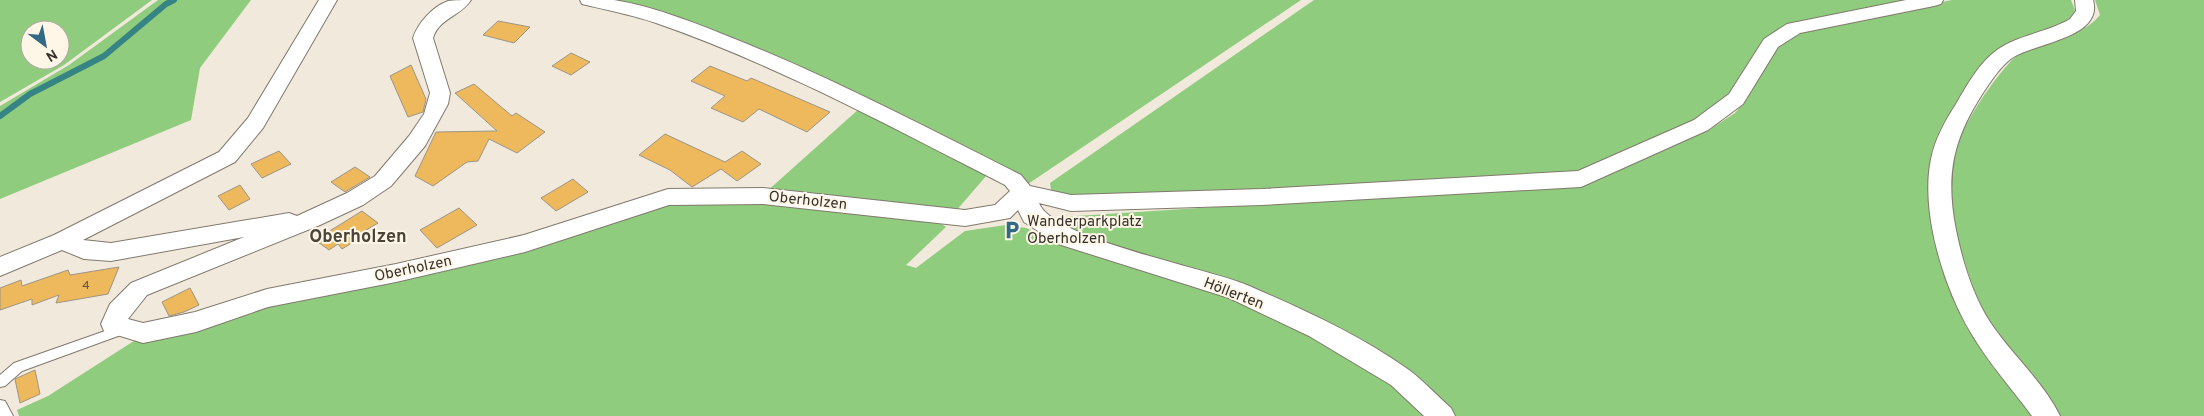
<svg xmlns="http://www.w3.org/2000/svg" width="2204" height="416" font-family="Overpass,sans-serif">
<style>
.green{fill:#8fcc7e;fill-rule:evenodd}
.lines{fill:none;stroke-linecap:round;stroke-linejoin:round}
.stream{stroke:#368584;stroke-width:6}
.building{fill:#edb95c;stroke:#9d9588}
.service-casing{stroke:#81796d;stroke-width:2}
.minor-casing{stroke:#81796d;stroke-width:2}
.service{fill:#fff;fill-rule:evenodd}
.minor{fill:#fff;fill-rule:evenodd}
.labels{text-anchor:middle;stroke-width:4;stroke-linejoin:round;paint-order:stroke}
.number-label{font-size:12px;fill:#635438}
.street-label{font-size:15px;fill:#35322c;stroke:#fff6e8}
.poi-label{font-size:15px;fill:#35322c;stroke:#fff6e8;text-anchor:start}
.quarter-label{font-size:18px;font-weight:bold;fill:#4b4439;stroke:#fff6e8}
</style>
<rect width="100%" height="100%" fill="#f1e9db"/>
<g class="green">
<path d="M 0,0 L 152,0 L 64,65 L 0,102 ZM 30,30 L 60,30 L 60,60 L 30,60 Z"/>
<polygon points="158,0 251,0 200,68 191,120 0,199 0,106 69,65"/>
<polygon points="612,0 1301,0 1028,184 745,42 667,14"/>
<polygon points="1314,0 1919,0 1792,24 1731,97 1692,122 1574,176 1264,191 1057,197 1051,190 1050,183"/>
<polygon points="1952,0 2071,0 2077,16 1997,51 1968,83 1932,151 1929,184 1932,219 2037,416 1450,416 1244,288 1164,260 1077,237 1055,220 1061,217 1584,183 1709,130 1735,113 1747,99 1778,45 1801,31"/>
<path d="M 2095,0 L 2204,0 L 2204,416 L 2058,416 C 2031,380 2001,344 1980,304 C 1973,290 1969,275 1964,261 C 1955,238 1946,212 1947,188 C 1948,145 1983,92 2011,61 C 2035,35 2076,44 2100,15 Z"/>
<polygon points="860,108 987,175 955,212 765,193"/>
<polygon points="724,199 939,222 946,227 906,265 916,268 965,231 1006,225 1026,228 1063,243 1179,275 1317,331 1438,416 19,416 17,410 48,396 137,339 655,205"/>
</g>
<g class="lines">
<polyline class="stream" points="0,116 30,94 104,56 166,4 174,0"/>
</g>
<g class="building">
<polygon points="498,21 530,27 514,43 483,35"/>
<polygon points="571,53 590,62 571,75 552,66"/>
<polygon points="411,65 426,99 423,112 408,117 390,76"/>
<polygon points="710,66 747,81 751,78 830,112 807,132 759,109 743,122 711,108 725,96 691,81"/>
<polygon points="474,84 512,116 516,113 545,132 517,153 489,139 478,161 467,162 433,186 415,176 436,132 497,131 455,93"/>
<polygon points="665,134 725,162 742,151 761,164 737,181 721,169 692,187 670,170 639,155"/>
<polygon points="279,151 291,164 262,178 251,164"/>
<polygon points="355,167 370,177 345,192 331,182"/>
<polygon points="573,179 588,192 556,211 541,198"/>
<polygon points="240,185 250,199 229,210 218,196"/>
<polygon points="459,208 477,225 437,248 420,230"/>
<polygon points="362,211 378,223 363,232 366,234 342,249 338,244 329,250 315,240"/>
<polygon points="119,267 108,294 56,303 59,295 32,305 32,299 0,310 0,288 21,280 22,286 68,270 70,275"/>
<polygon points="190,288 199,305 184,312 169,316 162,302"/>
<polygon points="35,370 40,394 20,403 15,379"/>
</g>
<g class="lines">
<g class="service-casing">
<g id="service">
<polygon points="125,324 129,326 131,329 129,332 22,371 5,386 0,387 0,375 14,363"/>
<polygon points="0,400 5,401 13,416 0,416"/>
</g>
</g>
<g class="minor-casing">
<g id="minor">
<path d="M 319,0 L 337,0 L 263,128 L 235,162 L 83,240 L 111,243 L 289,213 L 297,216 L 347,193 L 375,176 L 409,136 L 424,114 L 430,93 L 413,38 C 418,23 432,7 448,1 C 454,0 464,0 471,0 C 461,16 439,18 433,38 L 450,93 L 448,104 L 425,146 L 391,186 L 363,205 L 320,225 L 147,295 L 128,319 L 143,323 L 195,312 L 267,289 L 396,264 L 524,235 L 668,189 L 763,188 L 965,210 L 995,205 L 1010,191 L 1005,185 C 891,127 777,65 656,23 C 632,15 607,10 582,4 L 580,0 C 591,0 603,0 614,0 C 657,7 700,25 740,41 C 836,80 928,128 1021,175 L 1030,186 L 1071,195 L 1262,189 L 1578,171 L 1694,120 L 1729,94 L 1764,39 L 1787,24 L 1906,0 L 1943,0 L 1941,4 L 1934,6 L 1800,33 L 1778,47 L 1743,104 L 1708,130 L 1581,187 L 1262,205 L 1071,211 L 1039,203 C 1052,239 1207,268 1247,285 C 1302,309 1360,335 1409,370 C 1424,381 1437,396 1451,408 L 1455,416 L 1424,416 L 1391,385 L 1309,336 L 1229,298 L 1058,244 L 1024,222 L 1018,210 L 1010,218 L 965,226 L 763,204 L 669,205 L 525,252 L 396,282 L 268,307 L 196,332 L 143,343 L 104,331 L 101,324 L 110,304 L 131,283 L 244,237 L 111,261 L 84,259 L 62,250 L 0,276 L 0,257 L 54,235 L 219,152 L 248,118 Z"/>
<path d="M 2075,0 L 2093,0 C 2104,38 2034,43 2012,58 C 2000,67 1991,81 1983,93 C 1953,139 1945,175 1956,230 C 1962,260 1973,296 1990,322 C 2011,354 2043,381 2060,416 L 2032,416 C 2012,389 1988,362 1971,333 C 1944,288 1920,212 1931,159 C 1935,139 1945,121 1956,104 C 1967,85 1979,63 1997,50 C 2018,35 2048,32 2070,19 L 2076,11 Z"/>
</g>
</g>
<use href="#service" class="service"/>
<use href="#minor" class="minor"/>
</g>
<defs>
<g id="parking-bare" transform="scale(1.5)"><path d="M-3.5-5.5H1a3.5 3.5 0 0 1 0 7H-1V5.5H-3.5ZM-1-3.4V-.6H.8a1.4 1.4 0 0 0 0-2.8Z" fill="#326a84" stroke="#fff6e8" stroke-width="2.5" paint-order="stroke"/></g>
</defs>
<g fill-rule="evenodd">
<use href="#parking-bare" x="1012" y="230"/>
</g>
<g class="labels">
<g class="number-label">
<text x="86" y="289">4</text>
</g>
<g class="street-label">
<text transform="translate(808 200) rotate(6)" y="5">Oberholzen</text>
<text transform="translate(413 268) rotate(-12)" y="5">Oberholzen</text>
<text transform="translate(1234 293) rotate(21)" y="5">Höllerten</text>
</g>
<g class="poi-label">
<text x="1027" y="226">Wanderparkplatz<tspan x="1027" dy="17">Oberholzen</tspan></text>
</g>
<g class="quarter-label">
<text x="358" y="242">Oberholzen</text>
</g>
</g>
<g transform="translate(45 45) rotate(148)"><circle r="24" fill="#fff6e8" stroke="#aea89d"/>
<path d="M0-4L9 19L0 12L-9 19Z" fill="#326a84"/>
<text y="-8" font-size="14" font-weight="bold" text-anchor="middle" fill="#35322c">N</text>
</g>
</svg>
